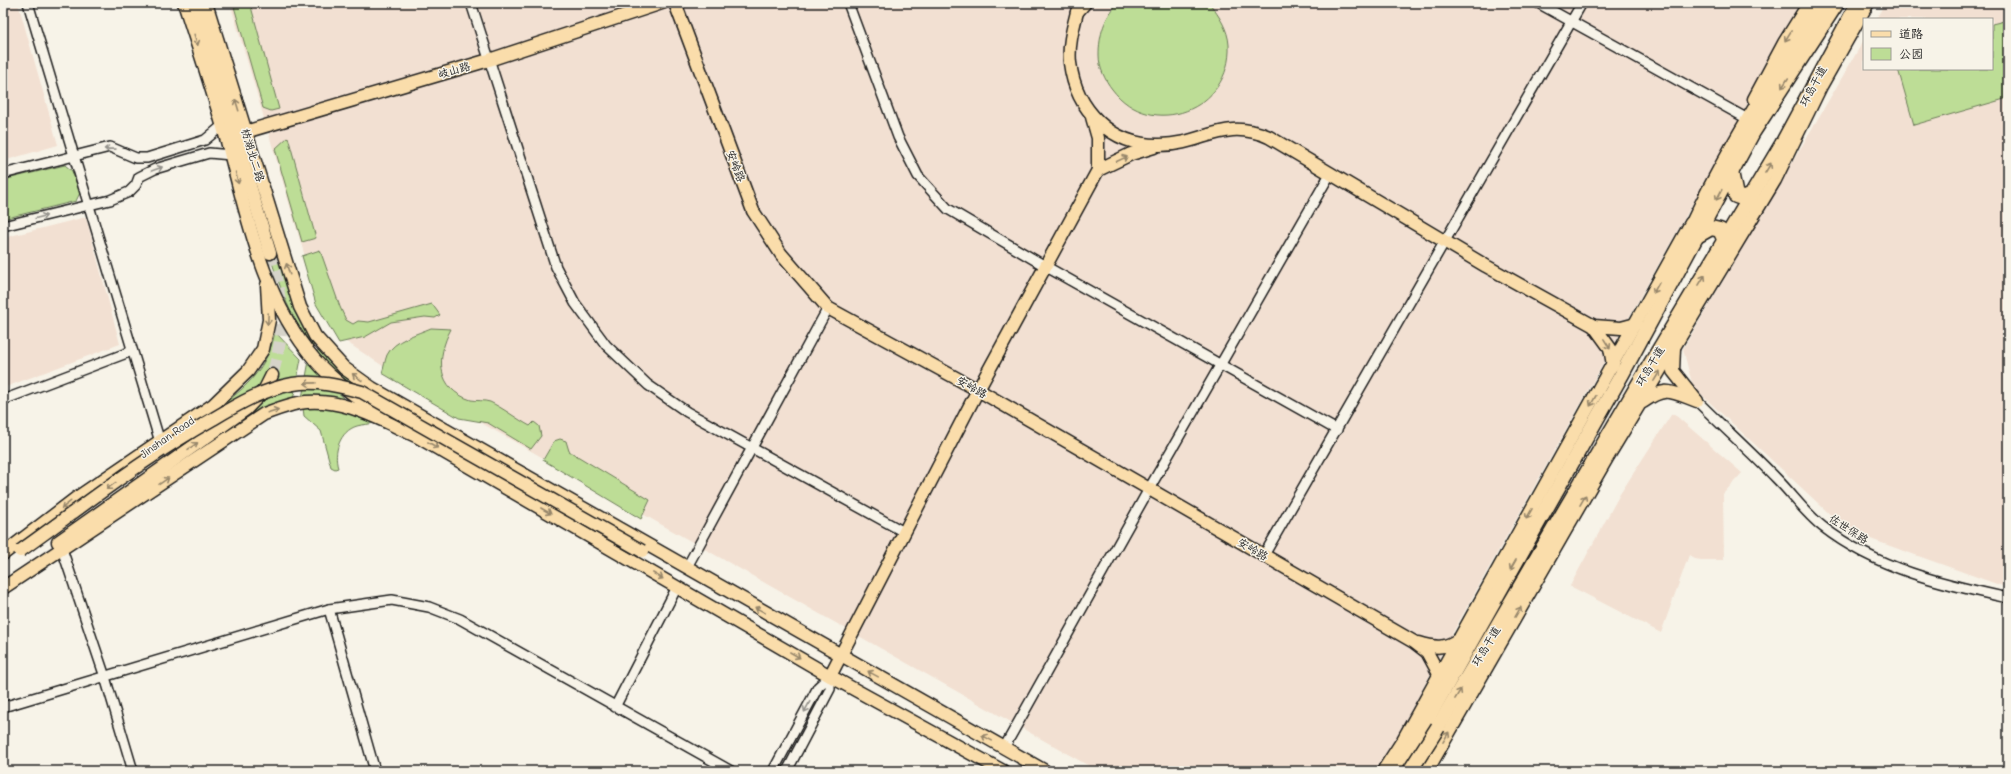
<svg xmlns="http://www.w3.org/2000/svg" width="2011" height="774" font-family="'Comic Neue','LXGW WenKai TC',sans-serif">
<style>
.built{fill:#f2e0d2}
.green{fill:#bddd96;stroke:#6c7c59}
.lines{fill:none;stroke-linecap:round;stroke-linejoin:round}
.major-tunnel{stroke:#d6d3c9;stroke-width:12;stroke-dasharray:12 6;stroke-linecap:butt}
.minor-casing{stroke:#1c1c1c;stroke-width:12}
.major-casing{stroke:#1c1c1c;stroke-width:15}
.highway-casing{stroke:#1c1c1c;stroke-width:17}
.minor{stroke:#f7f3e8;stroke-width:9}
.major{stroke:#faddab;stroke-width:12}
.highway{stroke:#faddab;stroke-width:14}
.major-bridge-casing{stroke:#1c1c1c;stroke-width:15;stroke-linecap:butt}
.highway-bridge-casing{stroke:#1c1c1c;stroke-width:17;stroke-linecap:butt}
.major-bridge{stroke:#faddab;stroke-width:12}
.highway-bridge{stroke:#faddab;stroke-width:14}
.oneway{stroke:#96866b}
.oneway2{stroke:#94928c}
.labels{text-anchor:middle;stroke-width:3;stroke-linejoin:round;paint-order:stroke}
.street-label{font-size:11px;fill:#1c1c1c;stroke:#f7f3e8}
</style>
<rect width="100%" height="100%" fill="#f7f3e8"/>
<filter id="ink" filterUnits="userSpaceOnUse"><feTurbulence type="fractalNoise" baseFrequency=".025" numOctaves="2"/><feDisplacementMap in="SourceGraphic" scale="8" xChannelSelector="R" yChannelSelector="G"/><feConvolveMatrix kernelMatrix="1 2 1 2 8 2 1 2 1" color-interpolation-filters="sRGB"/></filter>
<g filter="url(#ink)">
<g class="built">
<polygon points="3,3 18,3 58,145 3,161"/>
<polygon points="230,3 1801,3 1730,137 1453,632 1395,741 1374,771 1098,771 398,376 339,337 319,304"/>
<polygon points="1885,3 2008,3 2008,588 1848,531 1693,387 1683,349 1864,40 1864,69 1992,69 1992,19 1876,19"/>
<polygon points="86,217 120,344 3,388 3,238"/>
<polygon points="1674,414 1742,473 1723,494 1724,560 1701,560 1695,559 1689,555 1661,633 1570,586 1620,494 1671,415"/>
</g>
<g class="green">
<polygon points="233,3 250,3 279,109 271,111 263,108"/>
<path d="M 1119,3 L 1210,4 C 1219,16 1228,29 1229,45 C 1232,110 1151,141 1112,89 C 1105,80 1099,68 1099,55 C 1099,36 1104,16 1119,3 Z"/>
<polygon points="2008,20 2008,98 1914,125 1898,69 1992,69 1992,24"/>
<polygon points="288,137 316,238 302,242 275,149"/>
<polygon points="65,165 72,171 80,193 76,201 3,219 3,180"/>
<polygon points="320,250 340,307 346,320 353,324 358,321 369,322 432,304 440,315 435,318 425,317 391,322 365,337 339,343 316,304 302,256"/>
<path d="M 280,253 L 315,344 L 311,348 C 292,319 280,289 270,256 Z"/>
<path d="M 431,328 L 451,329 C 436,357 436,389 471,400 C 477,401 484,400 490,402 C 503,408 517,419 530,426 L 534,422 L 539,426 L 541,436 L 531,449 L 488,423 L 459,418 L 382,373 C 384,367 385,360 387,355 C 394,340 417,334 431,328 Z"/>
<path d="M 275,332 L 301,359 L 293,400 L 238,425 L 263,402 L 280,382 L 269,374 L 258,389 L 202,420 C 236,395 266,376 275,332 Z"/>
<polygon points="319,349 341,372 368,391 344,383 316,353"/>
<polygon points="309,361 321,376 346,400 328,397 302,398"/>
<path d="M 324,407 L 341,410 L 376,422 C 370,425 363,424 357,426 C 340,431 333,452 338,468 L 335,469 L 331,467 L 321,431 L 304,416 L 303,408 Z"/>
<polygon points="560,439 566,441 569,451 650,500 641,519 543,460 554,441"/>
</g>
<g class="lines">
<path class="major-tunnel" d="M 270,253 C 282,299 287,328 272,375"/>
<g class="minor-casing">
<g id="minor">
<polyline points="28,3 160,442"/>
<polyline points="471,3 556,267 575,303 606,345 648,385 687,412 904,532"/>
<polyline points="848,3 898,137 918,176 948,209 1045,266 1337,430"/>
<polyline points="1538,3 1744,117"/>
<polyline points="3,174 110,147 136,158 147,158 205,140 223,125"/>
<polyline points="3,226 110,200 129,192 136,185 139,177 155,169 209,153 231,155"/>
<polyline points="3,400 132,351"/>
<path d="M 1697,401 C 1723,427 1751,452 1777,479 C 1792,494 1806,514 1823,527 C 1877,569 1943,584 2008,598"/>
<polyline points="62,549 105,677 133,771"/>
<polyline points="1264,555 1582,3"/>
<polyline points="687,567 828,308"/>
<polyline points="329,609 375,771"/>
<polyline points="3,707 329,609 392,600 429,607 460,619 731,771"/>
<polyline points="615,707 677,587"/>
<polyline points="1004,748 1149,489 1330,174"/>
<polyline points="773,771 818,687 830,676"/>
<polyline points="787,771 830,689 830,676"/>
</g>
</g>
<g class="major-casing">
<g id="major">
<path d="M 184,3 C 199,50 215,97 228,145 C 248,220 263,299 315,360 C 334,382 359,399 383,415"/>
<polyline points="196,3 270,253"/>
<polyline points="206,3 300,307 315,336 344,368 372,388 1045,771"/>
<polyline points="675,3 753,211 781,254 828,308 978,390 1414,642 1427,652 1439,674"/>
<polyline points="1080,3 1077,12 1085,3"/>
<path d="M 1077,12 C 1073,28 1068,46 1070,63 C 1076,110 1111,146 1160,145 C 1203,145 1223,117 1269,137 L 1486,266 L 1594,326 L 1621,328 L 1636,324"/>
<polyline points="1754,99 1784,43 1809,3"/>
<polyline points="1092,117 1098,138 1098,170 1131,154 1154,147"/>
<polyline points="245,132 489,60 662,3"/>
<polyline points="1594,326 1610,348 1613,365"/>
<polyline points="1674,348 1673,371 1696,400"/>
<path d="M 1643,402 C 1666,385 1672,392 1697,401"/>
<polyline points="58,542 246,409 265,389 272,375"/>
<polyline points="3,554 75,499 213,405 248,371 263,349 269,320 267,285"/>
<path d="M 3,588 L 264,414 C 275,410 287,405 299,403 C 342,396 381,420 418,437 L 830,676 L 1003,771"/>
<path d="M 1419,643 C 1435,648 1445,649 1459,639"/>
<polyline points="830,676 978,390 1098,170"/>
<polyline points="1383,771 1403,740 1691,223"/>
<polyline points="1427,771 1607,458 1775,180 1821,86 1868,3"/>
</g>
</g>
<g class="highway-casing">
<g id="highway">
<polyline points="1731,172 1736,196 1742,198 1752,196"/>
<path d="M 1689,232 C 1725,152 1774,77 1822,3"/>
<polyline points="1697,236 1711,228 1720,230 1725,241"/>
<polyline points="1438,727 1641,380 1782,144 1858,3"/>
<polyline points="1398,771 1622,374 1753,132 1837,3"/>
</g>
</g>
<use href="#minor" class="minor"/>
<use href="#major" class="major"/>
<use href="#highway" class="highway"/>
<g class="major-bridge-casing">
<path id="major-bridge" d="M 20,551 C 83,506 145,457 213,419 C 238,404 264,389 293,384 C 316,380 340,386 362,392 L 642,551"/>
</g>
<g class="highway-bridge-casing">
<polyline id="highway-bridge" points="1410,771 1438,727"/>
</g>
<use href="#major-bridge" class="major-bridge"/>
<use href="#highway-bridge" class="highway-bridge"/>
</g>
<defs><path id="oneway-shaft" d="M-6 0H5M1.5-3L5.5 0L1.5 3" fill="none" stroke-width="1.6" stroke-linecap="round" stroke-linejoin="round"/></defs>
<g class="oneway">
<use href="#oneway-shaft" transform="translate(1788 36) rotate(122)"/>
<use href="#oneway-shaft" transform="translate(196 40) rotate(72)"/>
<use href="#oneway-shaft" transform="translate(1785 83) rotate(123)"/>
<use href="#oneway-shaft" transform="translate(237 105) rotate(-107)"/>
<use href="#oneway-shaft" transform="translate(1122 159) rotate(-25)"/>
<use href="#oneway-shaft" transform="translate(1768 168) rotate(-59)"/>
<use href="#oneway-shaft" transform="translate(237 178) rotate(76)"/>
<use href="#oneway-shaft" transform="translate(1719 195) rotate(118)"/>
<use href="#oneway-shaft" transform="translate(288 269) rotate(-107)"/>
<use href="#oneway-shaft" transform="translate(1702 280) rotate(-59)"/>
<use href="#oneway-shaft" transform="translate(1656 288) rotate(119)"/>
<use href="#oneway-shaft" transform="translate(268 319) rotate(92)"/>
<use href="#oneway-shaft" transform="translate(1607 344) rotate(58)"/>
<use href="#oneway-shaft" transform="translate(1657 376) rotate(-58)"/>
<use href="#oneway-shaft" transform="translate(357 377) rotate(-144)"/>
<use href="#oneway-shaft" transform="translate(310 383) rotate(179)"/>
<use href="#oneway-shaft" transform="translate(1593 401) rotate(119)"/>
<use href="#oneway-shaft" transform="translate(273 411) rotate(-17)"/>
<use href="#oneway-shaft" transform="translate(433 445) rotate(30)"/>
<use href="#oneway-shaft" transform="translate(193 446) rotate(-35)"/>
<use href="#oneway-shaft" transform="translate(164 481) rotate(-34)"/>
<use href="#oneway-shaft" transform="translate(111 486) rotate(144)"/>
<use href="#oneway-shaft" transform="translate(1583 500) rotate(-60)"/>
<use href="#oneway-shaft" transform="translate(66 505) rotate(142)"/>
<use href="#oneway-shaft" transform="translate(546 511) rotate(30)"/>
<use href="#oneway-shaft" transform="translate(1529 514) rotate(120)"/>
<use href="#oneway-shaft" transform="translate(1513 565) rotate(120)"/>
<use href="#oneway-shaft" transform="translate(658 576) rotate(30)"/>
<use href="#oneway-shaft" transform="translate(760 610) rotate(-151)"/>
<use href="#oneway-shaft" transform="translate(1518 612) rotate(-60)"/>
<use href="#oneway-shaft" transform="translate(795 655) rotate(30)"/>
<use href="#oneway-shaft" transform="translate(873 674) rotate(-151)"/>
<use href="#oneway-shaft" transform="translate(1458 694) rotate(-59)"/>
<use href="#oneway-shaft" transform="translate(1446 737) rotate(-60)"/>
<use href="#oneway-shaft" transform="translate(987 738) rotate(-151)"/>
</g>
<g class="oneway2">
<use href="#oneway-shaft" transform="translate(110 149) rotate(-179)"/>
<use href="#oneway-shaft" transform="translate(157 169) rotate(-20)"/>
<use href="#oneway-shaft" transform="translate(41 217) rotate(-14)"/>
<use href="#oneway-shaft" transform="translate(807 707) rotate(118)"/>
</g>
</g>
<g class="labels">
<g class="street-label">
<text transform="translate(454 70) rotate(-16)" y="4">岐山路</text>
<text transform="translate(1813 86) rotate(-62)" y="4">环岛干道</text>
<text transform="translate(253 155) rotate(73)" y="4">枋湖北二路</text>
<text transform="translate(736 166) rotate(69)" y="4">安岭路</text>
<text transform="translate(1650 366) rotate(-59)" y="4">环岛干道</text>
<text transform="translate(972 387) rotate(29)" y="4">安岭路</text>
<text transform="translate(167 437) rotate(-35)" y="4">Jinshan Road</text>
<text transform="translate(1849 529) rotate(33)" y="4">佐世保路</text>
<text transform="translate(1253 549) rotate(30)" y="4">安岭路</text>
<text transform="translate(1486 646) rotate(-59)" y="4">环岛干道</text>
</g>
</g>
<rect width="2011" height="774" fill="none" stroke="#f7f3e8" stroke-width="16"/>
<rect x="8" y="8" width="1995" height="758" fill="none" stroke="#1c1c1c" stroke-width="1.5" filter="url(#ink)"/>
<rect x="1863" y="18" width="130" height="52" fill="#f7f3e8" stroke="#9f9d96"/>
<rect x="1871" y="31" width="20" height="6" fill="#faddab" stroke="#9f9d96"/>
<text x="1899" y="38" font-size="12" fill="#1c1c1c">道路</text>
<rect x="1871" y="48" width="20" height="12" fill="#bddd96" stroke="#9f9d96"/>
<text x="1899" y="58" font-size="12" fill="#1c1c1c">公园</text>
</svg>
